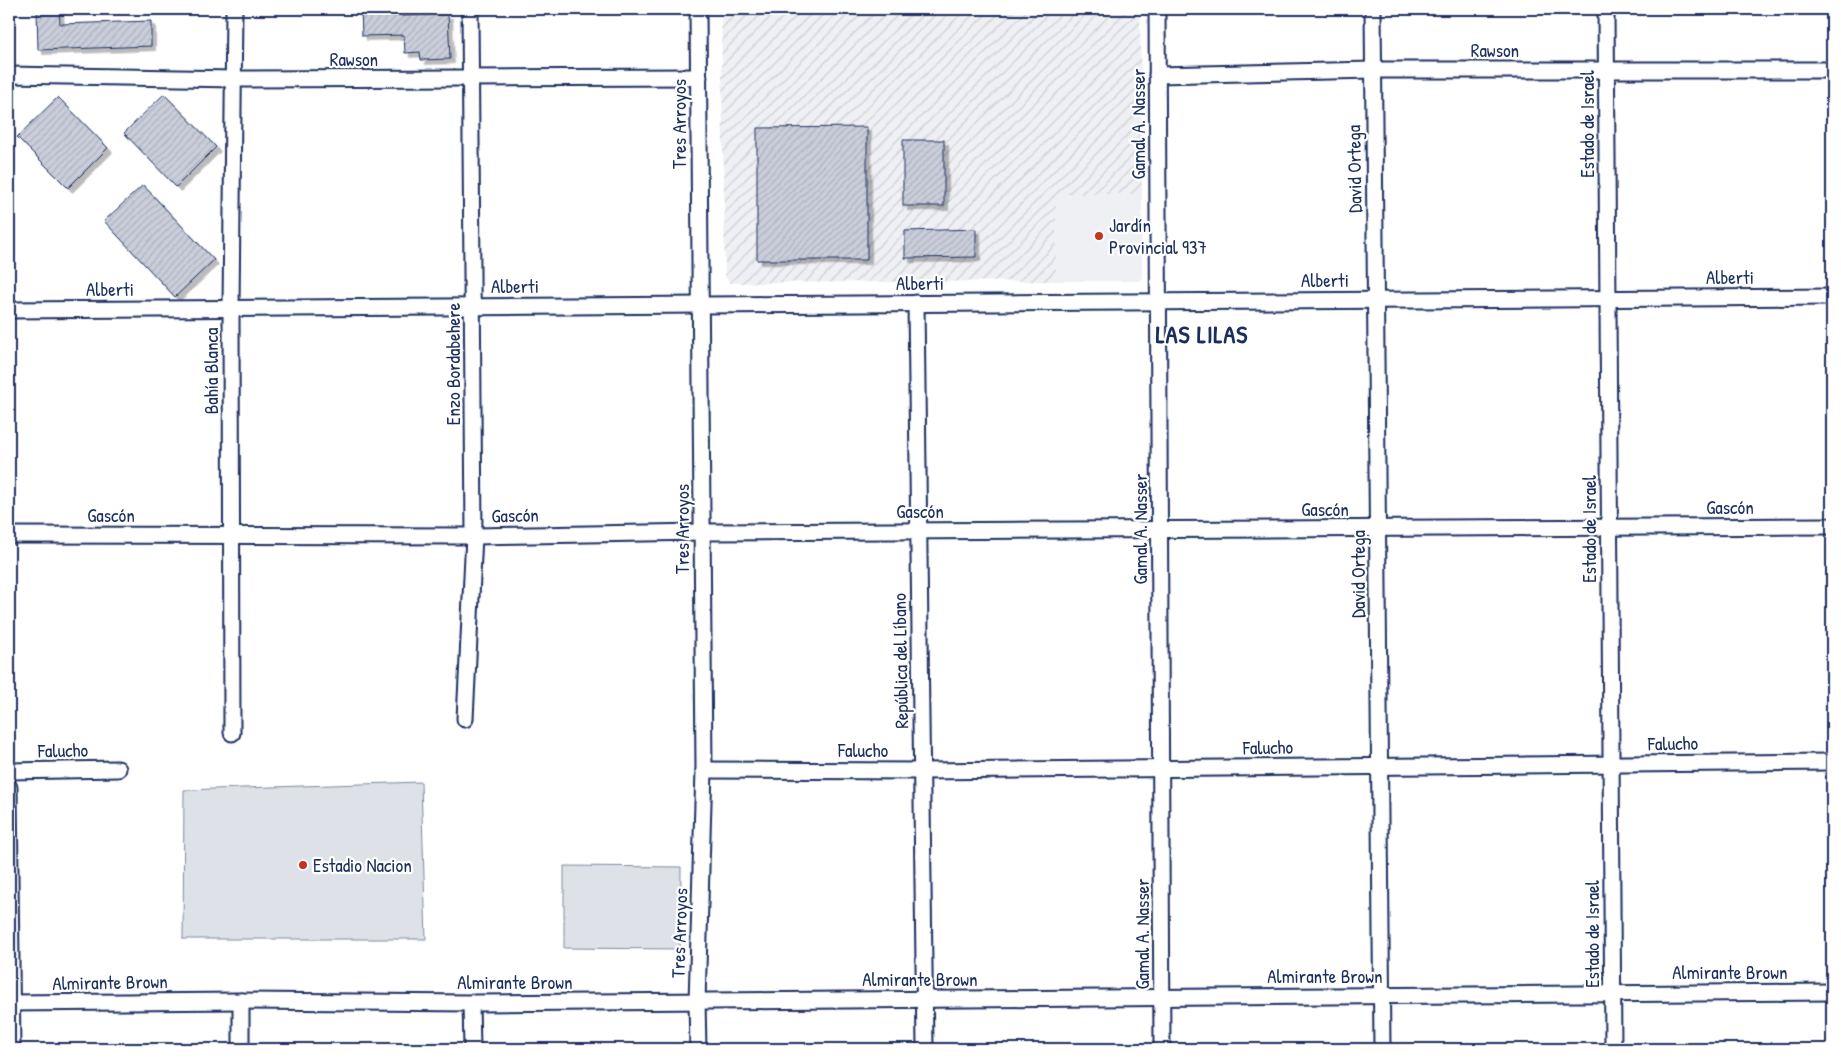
<svg xmlns="http://www.w3.org/2000/svg" width="1841" height="1058" font-family="'Patrick Hand',sans-serif">
<style>
.built{fill:#eff0f4}
.industrial{fill:url(#industrial-furrows)}
.pitch{fill:#dee1e7;stroke:#7c88a2}
.building{fill:url(#building-hatch);stroke:#1b2f5e;filter:url(#shadow)}
.lines{fill:none;stroke-linecap:round;stroke-linejoin:round}
.street-casing{stroke:#1b2f5e;stroke-width:19}
.street{stroke:#fff;stroke-width:15}
.poi-dot{fill:#c8321e;stroke:#fff;stroke-width:2}
.labels{text-anchor:middle;stroke-width:4.5;stroke-linejoin:round;paint-order:stroke}
.street-label{font-size:19px;fill:#1b2f5e;stroke:#fff}
.poi-label{font-size:19px;fill:#1b2f5e;stroke:#fff;text-anchor:start}
.district-label{font-size:24px;font-weight:bold;letter-spacing:1px;fill:#1b2f5e;stroke:#fff}
</style>
<defs>
<pattern id="industrial-furrows" width="10" height="10" patternUnits="userSpaceOnUse" patternTransform="scale(1.25)"><rect width="10" height="10" fill="#eff0f4"/><path d="M-1 1l2-2M0 10L10 0M9 11l2-2" fill="none" stroke="#ccced4"/></pattern>
<pattern id="building-hatch" width="6" height="6" patternUnits="userSpaceOnUse" patternTransform="scale(1.25)"><rect width="6" height="6" fill="#caceda"/><path d="M-1 1l2-2M0 6l6-6M5 7l2-2" fill="none" stroke="#adb1be"/></pattern>
<filter id="shadow"><feDropShadow dx="4.5" dy="4.5" stdDeviation="0" flood-color="#0004"/></filter>
</defs>
<rect width="100%" height="100%" fill="#fff"/>
<filter id="ink" filterUnits="userSpaceOnUse"><feTurbulence type="fractalNoise" baseFrequency=".02" numOctaves="2"/><feDisplacementMap in="SourceGraphic" scale="10" xChannelSelector="R" yChannelSelector="G"/><feConvolveMatrix kernelMatrix="1 2 1 2 8 2 1 2 1" color-interpolation-filters="sRGB"/></filter>
<g filter="url(#ink)">
<polygon class="built" points="1056,194 1142,194 1142,278 1139,281 1056,281"/>
<polygon class="industrial" points="721,9 1140,9 1142,194 1056,194 1056,281 730,283 725,277"/>
<g class="pitch">
<polygon points="421,782 426,939 183,939 184,790"/>
<polygon points="564,866 681,867 680,949 564,948"/>
</g>
<g class="building">
<polygon points="37,9 59,9 60,24 151,21 151,46 38,50"/>
<polygon points="361,9 402,9 402,16 448,14 450,59 421,60 420,52 405,53 404,35 362,36"/>
<polygon points="164,94 216,147 176,187 124,133"/>
<polygon points="58,97 108,148 68,188 17,137"/>
<polygon points="867,127 867,260 757,260 757,128"/>
<rect x="903" y="140" width="41" height="66"/>
<polygon points="143,185 214,260 175,297 104,221"/>
<polygon points="976,229 976,257 905,258 905,231"/>
</g>
<g class="lines">
<g class="street-casing">
<g id="street">
<polyline points="1157,9 1162,1049"/>
<polyline points="1373,9 1382,1049"/>
<polyline points="1606,9 1613,1049"/>
<polyline points="9,75 235,79 699,77"/>
<polyline points="1157,75 1373,70 1832,70"/>
<polyline points="916,303 925,1049"/>
<polyline points="9,310 1832,297"/>
<polyline points="9,535 474,536 702,532 1832,526"/>
<polyline points="465,719 474,536 470,9"/>
<polyline points="232,733 231,308 234,9"/>
<polyline points="704,770 921,771 1832,762"/>
<polyline points="9,771 118,769"/>
<polyline points="9,787 12,1049"/>
<polyline points="241,1001 241,1049"/>
<polyline points="9,1003 241,1001 471,1003 1832,992"/>
<polyline points="471,1003 472,1049"/>
<polyline points="698,1049 697,1001 704,770 698,9"/>
</g>
</g>
<use href="#street" class="street"/>
</g>
</g>
<g class="poi-dot">
<circle cx="1099" cy="236" r="5"/>
<circle cx="303" cy="865" r="5"/>
</g>
<g class="labels">
<g class="street-label">
<text x="1495" y="57">Rawson</text>
<text x="354" y="66">Rawson</text>
<text transform="translate(679 124) rotate(-90)" y="7">Tres Arroyos</text>
<text transform="translate(1138 124) rotate(-90)" y="7">Gamal A. Nasser</text>
<text transform="translate(1587 124) rotate(-90)" y="7">Estado de Israel</text>
<text transform="translate(1354 169) rotate(-91)" y="7">David Ortega</text>
<text x="1730" y="284">Alberti</text>
<text x="1325" y="287">Alberti</text>
<text x="920" y="290">Alberti</text>
<text x="515" y="293">Alberti</text>
<text x="110" y="296">Alberti</text>
<text transform="translate(453 364) rotate(-90)" y="7">Enzo Bordabehere</text>
<text transform="translate(211 371) rotate(-90)" y="7">Bahía Blanca</text>
<text x="1730" y="514">Gascón</text>
<text x="1325" y="516">Gascón</text>
<text x="920" y="518">Gascón</text>
<text x="111" y="522">Gascón</text>
<text transform="translate(515 515) rotate(-1)" y="7">Gascón</text>
<text transform="translate(682 529) rotate(-90)" y="7">Tres Arroyos</text>
<text transform="translate(1140 529) rotate(-90)" y="7">Gamal A. Nasser</text>
<text transform="translate(1589 529) rotate(-90)" y="7">Estado de Israel</text>
<text transform="translate(1358 574) rotate(-90)" y="7">David Ortega</text>
<text transform="translate(900 661) rotate(-91)" y="7">República del Líbano</text>
<text transform="translate(1673 743) rotate(-1)" y="7">Falucho</text>
<text transform="translate(1268 747) rotate(-1)" y="7">Falucho</text>
<text transform="translate(63 750) rotate(-1)" y="7">Falucho</text>
<text x="863" y="757">Falucho</text>
<text transform="translate(679 933) rotate(-88)" y="7">Tres Arroyos</text>
<text transform="translate(1142 934) rotate(-90)" y="7">Gamal A. Nasser</text>
<text transform="translate(1592 934) rotate(-90)" y="7">Estado de Israel</text>
<text x="1730" y="979">Almirante Brown</text>
<text x="1325" y="983">Almirante Brown</text>
<text x="920" y="986">Almirante Brown</text>
<text transform="translate(110 982) rotate(-1)" y="7">Almirante Brown</text>
<text x="515" y="989">Almirante Brown</text>
</g>
<g class="poi-label">
<text x="1109" y="232">Jardín<tspan x="1109" dy="22">Provincial 937</tspan></text>
<text x="313" y="872">Estadio Nacion</text>
</g>
<g class="district-label">
<text x="1202" y="343">LAS LILAS</text>
</g>
</g>
<rect width="1841" height="1058" fill="none" stroke="#fff" stroke-width="30"/>
<rect x="15" y="15" width="1811" height="1028" fill="none" stroke="#1b2f5e" stroke-width="2" filter="url(#ink)"/>
</svg>
